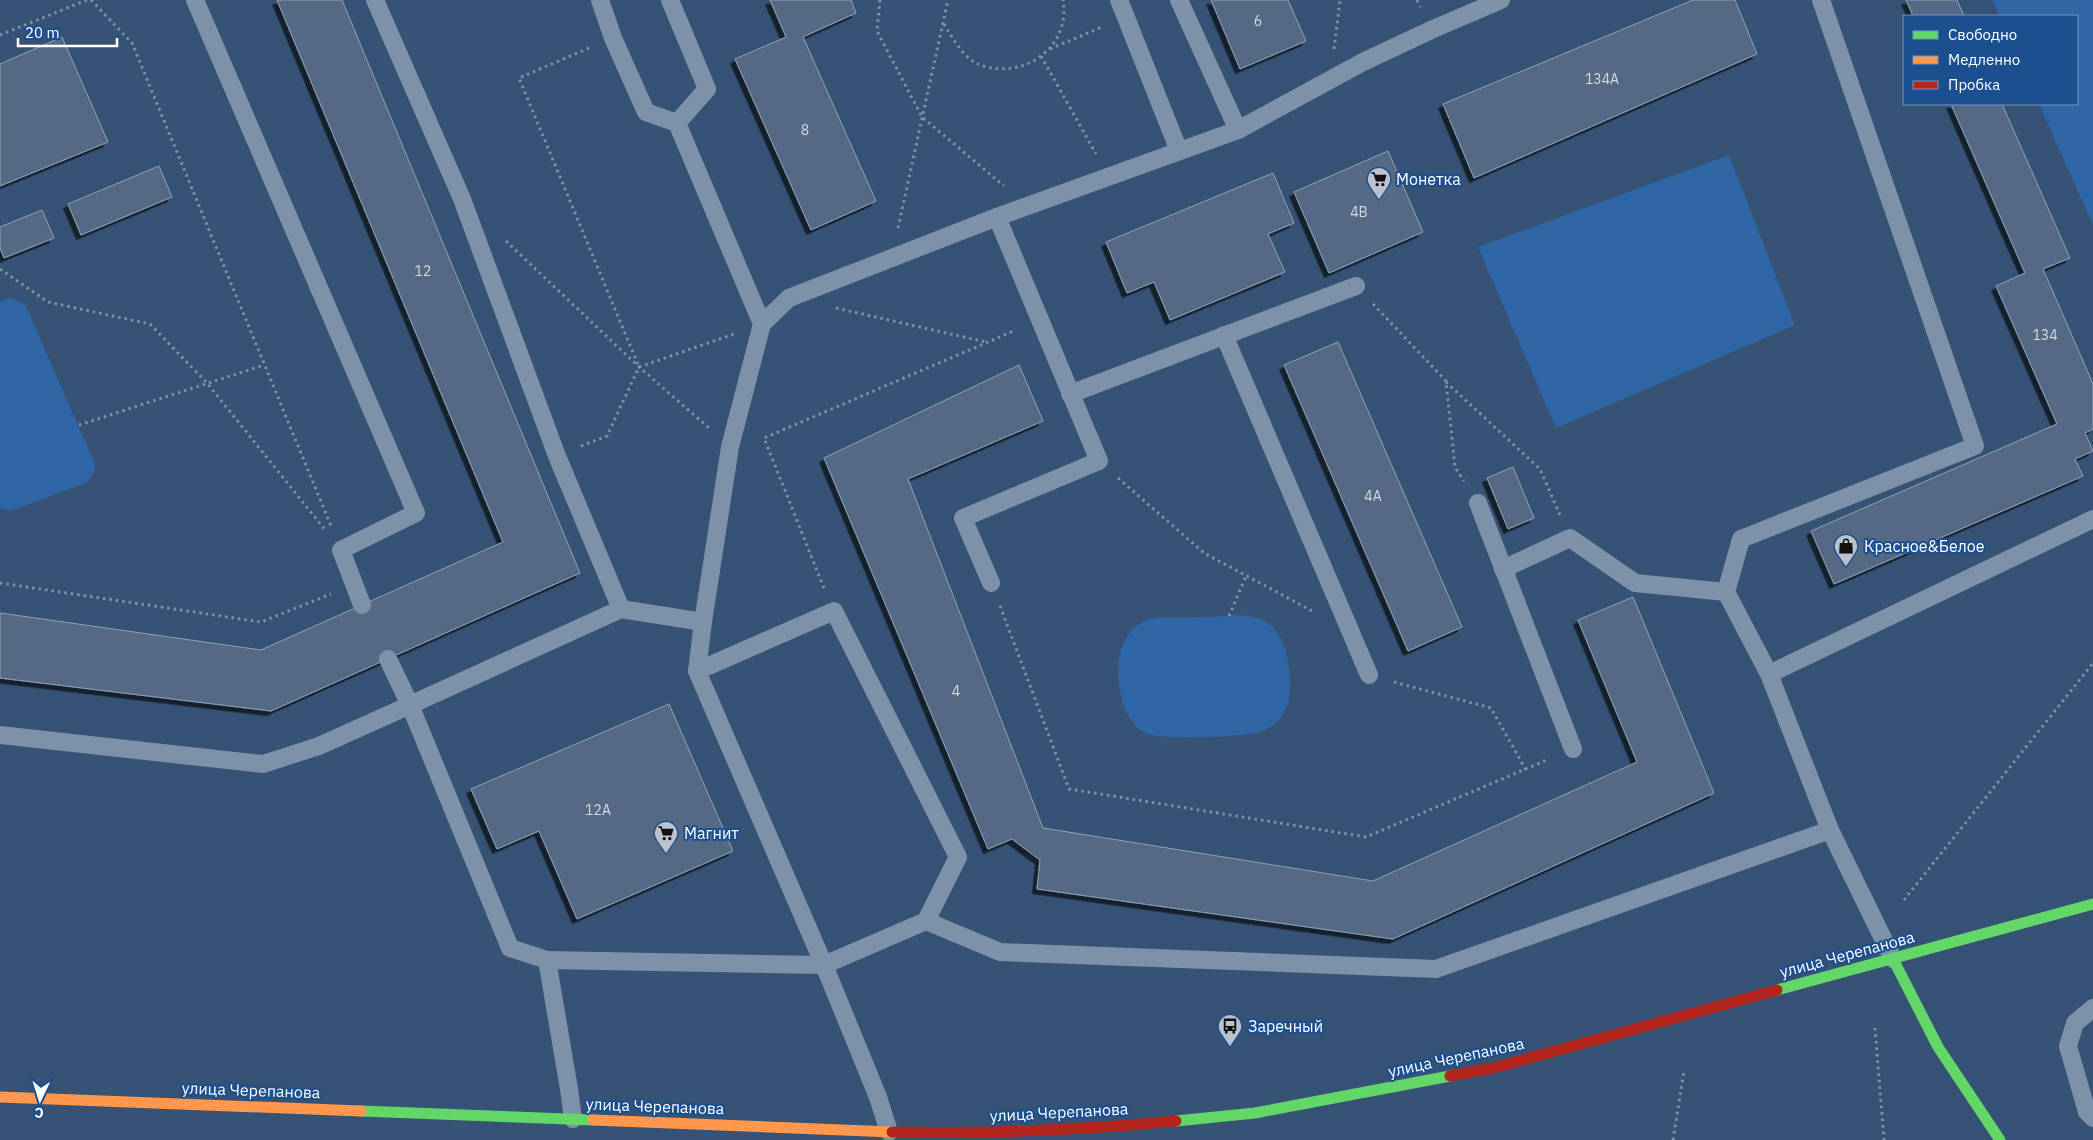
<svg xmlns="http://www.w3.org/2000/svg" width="2093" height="1140" font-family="'IBM Plex Sans',sans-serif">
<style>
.green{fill:#2f66a5}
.building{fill:#526984;stroke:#92a2b6;filter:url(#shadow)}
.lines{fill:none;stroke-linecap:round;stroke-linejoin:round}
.path{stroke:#7d92a8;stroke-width:3;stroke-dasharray:2.5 4;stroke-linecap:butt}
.lane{stroke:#7d92a8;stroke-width:18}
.fast{stroke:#63d668;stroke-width:11}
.slow{stroke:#ff974d;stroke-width:11}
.jam{stroke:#b3261e;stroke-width:11}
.labels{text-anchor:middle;stroke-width:4;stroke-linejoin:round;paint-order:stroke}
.number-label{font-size:14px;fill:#d4dae0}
.poi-label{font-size:16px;fill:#fff;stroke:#1b4f8f;text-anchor:start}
.street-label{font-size:16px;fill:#fff;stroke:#1b4f8f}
</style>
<defs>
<filter id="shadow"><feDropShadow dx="-4.5" dy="4.5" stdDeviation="0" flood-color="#0009"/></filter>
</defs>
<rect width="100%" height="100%" fill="#365274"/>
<g class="green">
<polygon points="1992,0 2093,0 2093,225 2039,104 2077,104 2077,16 2000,16"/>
<polygon points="1729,155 1795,325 1556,428 1478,247"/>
<polygon points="11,298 25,304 95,464 94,472 88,482 11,511 0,508 0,302"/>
<path d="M 1238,615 C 1251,616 1263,617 1273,627 C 1292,648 1298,702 1277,722 C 1272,727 1263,732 1257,733 C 1238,737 1164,740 1148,734 C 1135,729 1127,716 1123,703 C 1114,674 1115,633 1147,620 C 1156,617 1168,618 1177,618 C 1197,617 1218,617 1238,615 Z"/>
</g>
<g class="building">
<polygon points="277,0 342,0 580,573 271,711 0,678 0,613 261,650 503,542"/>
<polygon points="770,0 851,0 856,13 803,37 876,201 811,230 735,59 786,37"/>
<polygon points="1211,0 1288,0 1306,41 1240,69"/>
<polygon points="1693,0 1735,0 1757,54 1474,178 1443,104"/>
<polygon points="1906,0 1957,0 1964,16 1913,16"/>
<polygon points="62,37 108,142 0,186 0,64"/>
<polygon points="1951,104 2002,104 2070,258 2043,269 2093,384 2093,429 2085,433 2093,451 2075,459 2083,476 1834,584 1811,531 2057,424 1996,286 2025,273"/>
<polygon points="1388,151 1423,232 1329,273 1294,192"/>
<polygon points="159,166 172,197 81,235 68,204"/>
<polygon points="1273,173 1294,223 1268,234 1285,272 1170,320 1154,282 1127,293 1106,242"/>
<polygon points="42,210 54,238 4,258 0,248 0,227"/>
<polygon points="1338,342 1462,627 1408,651 1284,365"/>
<polygon points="1019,365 1043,421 908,479 1043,828 1373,881 1637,762 1578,620 1633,597 1714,793 1393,939 1037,889 1040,860 1012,839 988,849 824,458"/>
<polygon points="1513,467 1534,518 1508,529 1487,478"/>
<polygon points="669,704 733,851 577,919 539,831 497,849 471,789"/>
</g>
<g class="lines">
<g class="path">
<polyline points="91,0 132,43 331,526"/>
<polyline points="880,0 877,31 922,117 1004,186"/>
<polyline points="1417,0 1420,7"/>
<path d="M 944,24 C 954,40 964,60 983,66 C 1026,79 1071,46 1063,0"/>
<polyline points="0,35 87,0"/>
<polyline points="589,48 519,78 639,367"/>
<polyline points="1050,49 1102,27"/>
<polyline points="1334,49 1340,0"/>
<polyline points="1041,56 1096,154"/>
<polyline points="898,228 948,0"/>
<polyline points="506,241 639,367 709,428"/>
<polyline points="0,269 48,302 150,324 207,383 326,531"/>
<polyline points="1373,304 1446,381 1455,467 1464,481"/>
<polyline points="836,308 986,342"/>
<polyline points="1446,382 1540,469 1560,515"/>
<polyline points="79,425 264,365"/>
<polyline points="581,446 607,436 639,367 734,334"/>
<polyline points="1118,478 1204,553 1314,612"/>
<polyline points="0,583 261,622 331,594"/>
<polyline points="824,588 764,438 1016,330"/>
<polyline points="1000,606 1069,789 1366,837 1549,759"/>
<polyline points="1229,616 1246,576"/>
<polyline points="1394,682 1491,708 1526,770"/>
<polyline points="1904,900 2093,663"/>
<polyline points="1875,1028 1884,1140"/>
<polyline points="1673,1140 1684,1071"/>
</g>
<g class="lane">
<polyline points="195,0 416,513 341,550 362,605"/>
<polyline points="375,0 462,199 557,456 621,609 703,622 697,671 824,965 878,1097 889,1132"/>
<polyline points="600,0 613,38 646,112 677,123 762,324"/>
<polyline points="670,0 707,89 677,123"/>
<polyline points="1119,0 1179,151"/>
<polyline points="1179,0 1238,130"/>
<polyline points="1821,0 1975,446 1741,539 1726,592 1769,674 1830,830 1893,959"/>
<polyline points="1224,335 1369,675"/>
<polyline points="1070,394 1356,286"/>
<polyline points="1478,503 1573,749"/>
<polyline points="1503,569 1570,538 1635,583 1726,592"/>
<polyline points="991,583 963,518 1099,461 997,217"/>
<polyline points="703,622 730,447 762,324 789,298 997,217 1238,130 1363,62 1431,30 1501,0"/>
<polyline points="1769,674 2093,519"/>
<polyline points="0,735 263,764 319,746 410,705 388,659"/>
<polyline points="926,921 1000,952 1436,969 1830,830"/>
<polyline points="547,960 510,948 410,705 621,609"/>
<polyline points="2093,1008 2075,1023 2068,1046 2087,1112 2093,1118"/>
<polyline points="573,1119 569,1089 547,960 824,965 926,921 958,857 834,611 697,671"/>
</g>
<g class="fast">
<polyline points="1893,959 1938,1047 2000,1140"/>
<polyline points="1777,990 2093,904"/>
<polyline points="361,1111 593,1120"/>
<polyline points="1176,1121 1255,1113 1450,1076"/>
</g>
<g class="slow">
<polyline points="0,1097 361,1111"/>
<polyline points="593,1120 892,1132"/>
</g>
<g class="jam">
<polyline points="1450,1076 1493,1068 1777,990"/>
<path d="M 892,1132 C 987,1134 1081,1130 1176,1121"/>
</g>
</g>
<defs>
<g id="supermarket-pin" transform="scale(1.25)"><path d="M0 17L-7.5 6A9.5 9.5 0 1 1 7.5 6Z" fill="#b9c2ce" stroke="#1b4f8f"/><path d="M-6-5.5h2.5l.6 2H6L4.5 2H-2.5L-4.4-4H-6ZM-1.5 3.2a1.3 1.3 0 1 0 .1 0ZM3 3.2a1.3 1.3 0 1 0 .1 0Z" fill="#111"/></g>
<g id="shop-pin" transform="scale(1.25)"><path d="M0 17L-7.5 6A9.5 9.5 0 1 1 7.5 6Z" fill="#b9c2ce" stroke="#1b4f8f"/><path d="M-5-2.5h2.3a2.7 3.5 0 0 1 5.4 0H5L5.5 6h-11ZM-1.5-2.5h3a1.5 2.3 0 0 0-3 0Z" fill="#111"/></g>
<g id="bus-pin" transform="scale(1.25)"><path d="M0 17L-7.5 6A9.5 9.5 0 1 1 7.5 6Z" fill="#b9c2ce" stroke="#1b4f8f"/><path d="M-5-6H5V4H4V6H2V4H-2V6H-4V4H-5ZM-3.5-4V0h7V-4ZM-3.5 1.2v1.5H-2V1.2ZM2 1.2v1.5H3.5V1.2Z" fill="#111"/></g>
</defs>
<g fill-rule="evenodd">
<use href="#supermarket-pin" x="1379" y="179"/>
<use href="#shop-pin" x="1846" y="546"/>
<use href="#supermarket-pin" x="666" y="833"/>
<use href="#bus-pin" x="1230" y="1026"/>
</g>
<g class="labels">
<g class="number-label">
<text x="1258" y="26">6</text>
<text x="1602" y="84">134А</text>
<text x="805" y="135">8</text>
<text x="1359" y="217">4В</text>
<text x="423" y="276">12</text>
<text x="2045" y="340">134</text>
<text x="1373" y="501">4А</text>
<text x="956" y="696">4</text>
<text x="598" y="815">12А</text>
</g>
<g class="poi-label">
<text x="1396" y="185">Монетка</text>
<text x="1864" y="552">Красное&amp;Белое</text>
<text x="684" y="839">Магнит</text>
<text x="1248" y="1032">Заречный</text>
</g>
<g class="street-label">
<text transform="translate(1847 954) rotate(-15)" y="6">улица Черепанова</text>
<text transform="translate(1456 1057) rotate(-12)" y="6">улица Черепанова</text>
<text transform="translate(251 1090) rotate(2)" y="6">улица Черепанова</text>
<text transform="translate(655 1106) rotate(2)" y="6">улица Черепанова</text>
<text transform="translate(1059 1112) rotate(-3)" y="6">улица Черепанова</text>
</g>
</g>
<rect x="1903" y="15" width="175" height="90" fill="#1b4f8f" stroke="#7695bc"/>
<rect x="1913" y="31" width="25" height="8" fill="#63d668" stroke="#7695bc"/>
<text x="1948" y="40" font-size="15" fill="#ffffff">Свободно</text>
<rect x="1913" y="56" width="25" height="8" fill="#ff974d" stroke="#7695bc"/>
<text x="1948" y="65" font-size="15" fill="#ffffff">Медленно</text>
<rect x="1913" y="81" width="25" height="8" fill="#b3261e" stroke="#7695bc"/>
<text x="1948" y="90" font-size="15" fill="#ffffff">Пробка</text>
<g transform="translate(40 1100) rotate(184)" stroke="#1b4f8f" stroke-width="4" paint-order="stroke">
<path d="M0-4L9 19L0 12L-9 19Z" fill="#ffffff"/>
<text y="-8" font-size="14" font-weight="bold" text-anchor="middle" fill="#ffffff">С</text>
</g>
<path d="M18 38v8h99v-8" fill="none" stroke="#ffffff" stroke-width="2.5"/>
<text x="25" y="38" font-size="15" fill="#ffffff" stroke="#1b4f8f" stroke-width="4" paint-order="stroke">20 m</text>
</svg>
